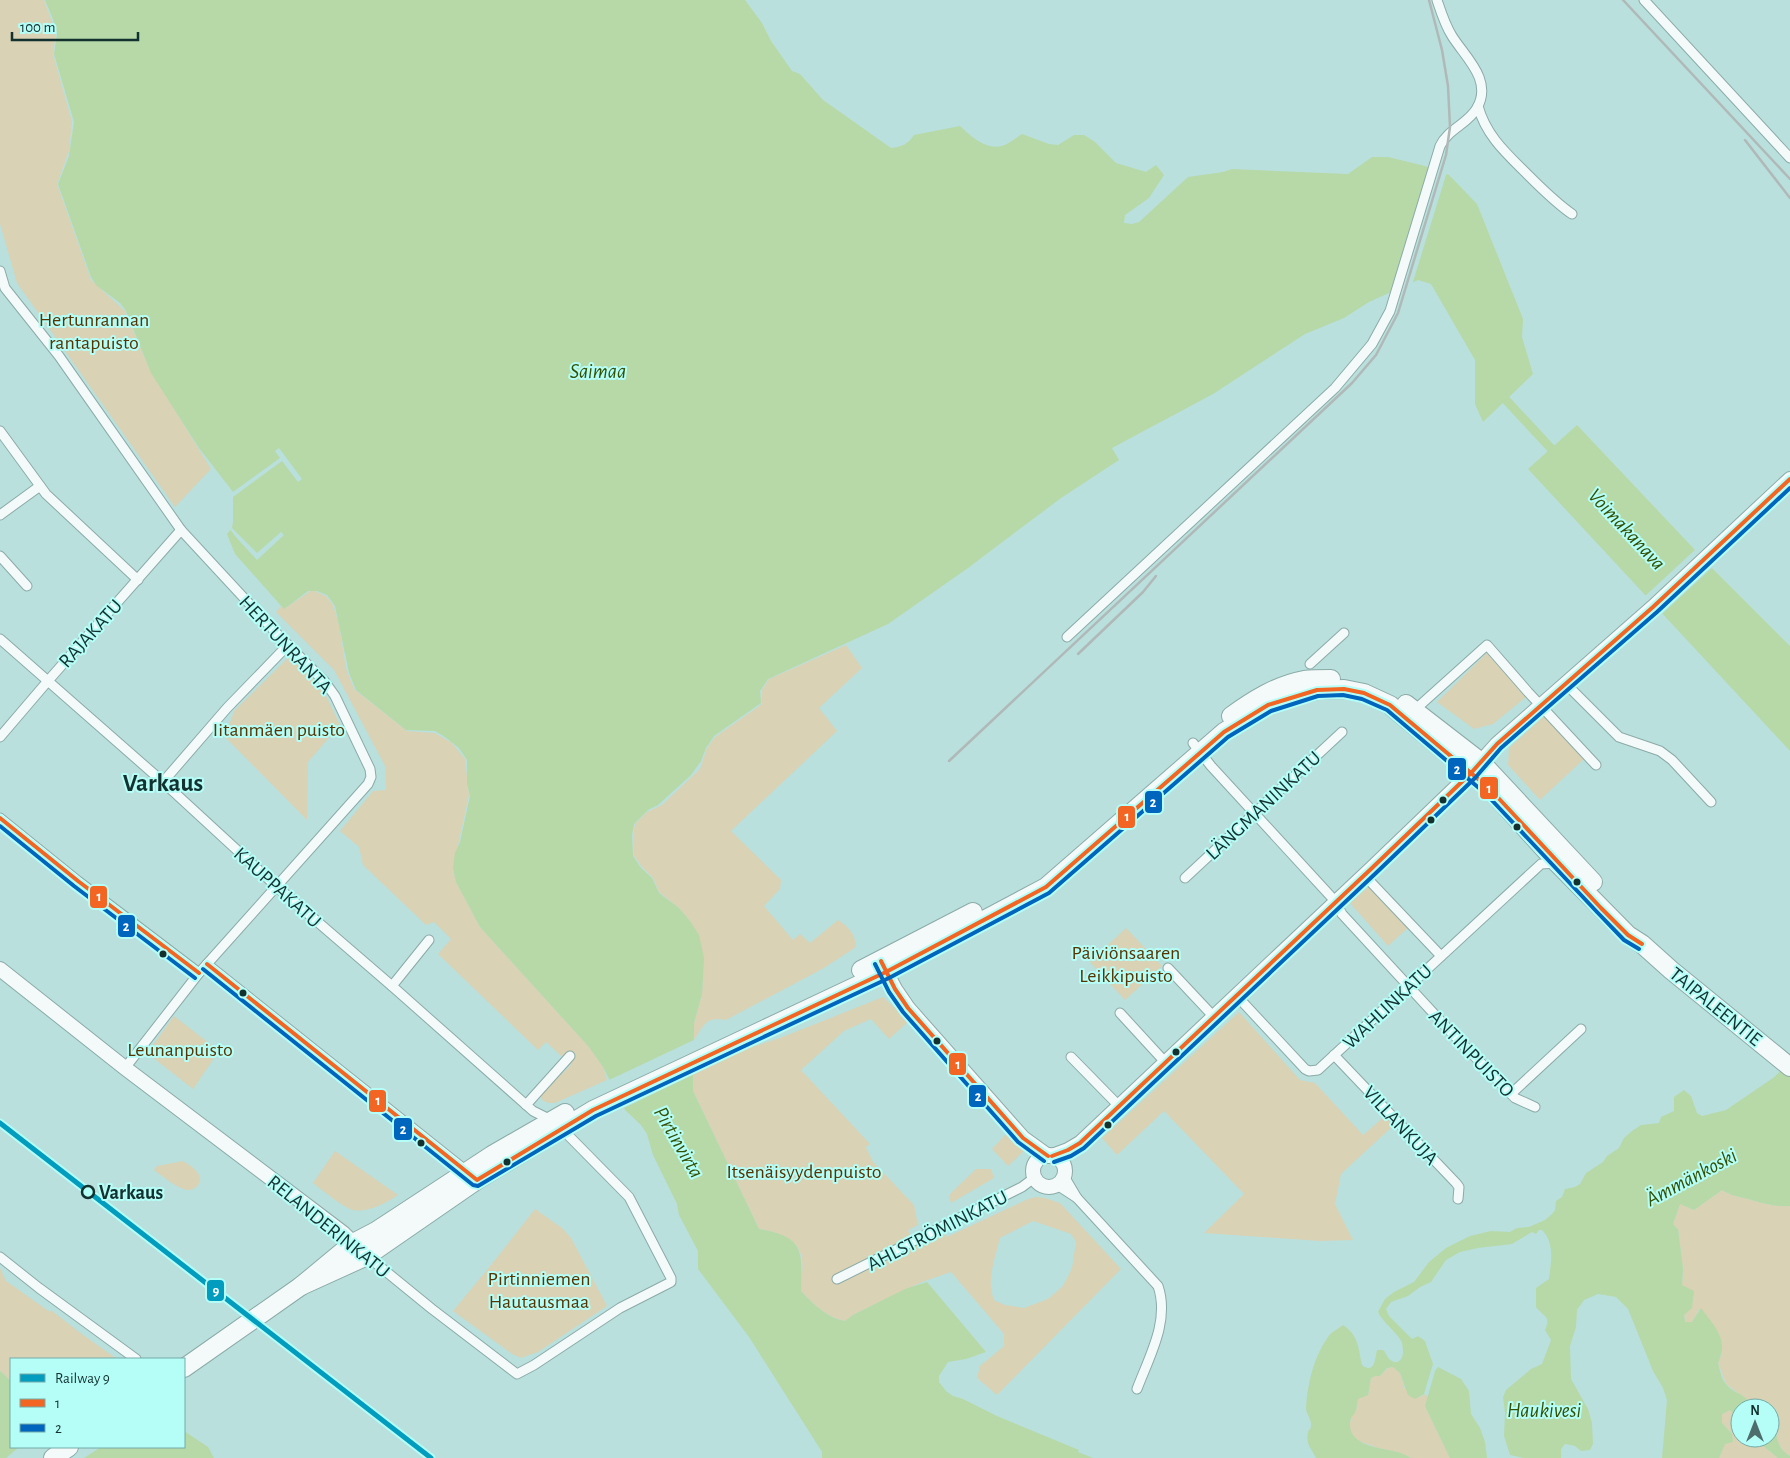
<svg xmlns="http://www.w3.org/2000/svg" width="1790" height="1458" font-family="'Alegreya Sans',sans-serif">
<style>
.green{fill:#d9d2b5;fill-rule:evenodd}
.water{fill:#b6d9a7}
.pier{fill:#b9e0dd}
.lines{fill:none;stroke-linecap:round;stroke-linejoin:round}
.canal{stroke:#b6d9a7;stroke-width:9}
.street-casing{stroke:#8baba8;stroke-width:11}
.secondary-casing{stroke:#8baba8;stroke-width:16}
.highway-casing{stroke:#8baba8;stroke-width:20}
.street{stroke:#f4fafa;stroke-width:9}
.secondary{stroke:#f4fafa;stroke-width:14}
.highway{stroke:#f4fafa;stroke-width:18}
.rail{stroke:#b0b9b8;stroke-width:2.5}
.bus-1-casing{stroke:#b5fef8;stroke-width:8}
.bus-2-casing{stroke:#b5fef8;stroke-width:8}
.bus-1{stroke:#f26522;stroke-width:4}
.bus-2{stroke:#0065bd;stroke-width:4}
.rail-1-casing{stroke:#b5fef8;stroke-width:9}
.rail-1{stroke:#029dbe;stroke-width:5}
.bus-dot{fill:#13312f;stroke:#b5fef8;stroke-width:2}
.stop-dot{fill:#b5fef8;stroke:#13312f;stroke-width:2.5}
.labels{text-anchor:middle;stroke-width:4;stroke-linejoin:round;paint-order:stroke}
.park-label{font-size:20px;fill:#573400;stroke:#b5fef8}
.street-label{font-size:20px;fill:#13312f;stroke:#b5fef8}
.stop-label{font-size:20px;font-weight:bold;fill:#13312f;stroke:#b5fef8;text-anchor:start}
.water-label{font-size:21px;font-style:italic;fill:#345103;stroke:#b5fef8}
.district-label{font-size:25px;font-weight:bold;fill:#13312f;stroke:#b5fef8}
.line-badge{stroke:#b5fef8;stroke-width:2}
.badge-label{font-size:14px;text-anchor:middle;font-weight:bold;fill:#fff}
</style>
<rect width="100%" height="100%" fill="#b9e0dd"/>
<g class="green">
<polygon points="0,0 44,0 56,33 53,54 72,122 69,151 57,184 91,280 125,311 149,368 211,469 175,507 17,283 0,224"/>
<path d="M 312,590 L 326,596 L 333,605 L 339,625 L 346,669 L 354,689 L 407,731 L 435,733 L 452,743 L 465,759 L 469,795 L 453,868 L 456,882 L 480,927 L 589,1047 L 603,1067 L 607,1080 L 555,1103 C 548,1103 542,1103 540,1095 L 571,1065 L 546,1042 L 538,1050 L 438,954 L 451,939 L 434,922 L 426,925 L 363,865 L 359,847 L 340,831 L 373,791 L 386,790 L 385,766 L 334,670 L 276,612 L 281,606 L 284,609 Z"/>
<path d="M 846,645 L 862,668 L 819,708 L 837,731 L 731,831 L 781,880 L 780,889 L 764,906 L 793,940 L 800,934 L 810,943 L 838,920 C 848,926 856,935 856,947 L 824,968 L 726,1020 C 705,1017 705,1024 694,1040 L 694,1023 L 702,994 L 704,958 L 690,921 L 679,908 L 659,892 L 653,878 L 642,867 L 634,856 L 633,835 L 635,824 L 647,812 L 662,805 L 700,769 L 707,748 L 715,737 L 762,704 L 762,690 L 769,679 Z"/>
<polygon points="1487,653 1526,697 1493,724 1474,729 1437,702"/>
<polygon points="290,656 311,676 326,696 340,725 308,762 307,820 225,737 234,711"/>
<polygon points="1544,716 1584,759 1540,800 1508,765 1509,748"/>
<polygon points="1372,883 1411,925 1388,946 1350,903"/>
<polygon points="1126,928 1162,966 1125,1000 1090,962"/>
<path d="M 883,997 L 909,1021 L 889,1039 L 871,1019 L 844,1031 L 801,1070 L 870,1144 L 866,1147 L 873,1162 L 914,1205 L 918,1225 L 908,1230 L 912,1238 L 833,1276 L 837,1284 L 943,1230 L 947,1237 L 1028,1199 L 1036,1197 L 1045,1198 L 1060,1203 L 1121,1269 L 997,1395 L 977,1378 L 980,1366 L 1004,1346 L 1004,1334 L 951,1272 L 922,1282 L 853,1315 L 846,1321 C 827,1318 813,1304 801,1291 C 801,1280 804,1265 801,1255 C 797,1238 774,1231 759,1229 L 693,1091 L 694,1074 L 749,1048 L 780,1038 ZM 1033,1221 L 1071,1234 L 1076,1242 L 1072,1268 L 1063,1286 L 1048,1299 L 1024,1308 L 1005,1305 L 994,1300 C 986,1279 995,1259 1000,1238 Z"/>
<polygon points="1239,1012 1300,1080 1315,1083 1363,1135 1385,1116 1394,1125 1341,1174 1335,1204 1353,1240 1320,1241 1204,1233 1244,1194 1164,1111 1117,1155 1102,1138"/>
<polygon points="174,1016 219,1051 193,1089 147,1053"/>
<polygon points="1009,1131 1024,1151 1008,1166 992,1149"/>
<path d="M 335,1151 L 398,1195 C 386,1203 368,1213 353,1210 C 344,1208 322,1190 313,1183 Z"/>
<path d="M 183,1161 C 191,1166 205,1174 198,1185 C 196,1188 192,1190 188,1190 C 179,1190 161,1175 154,1170 L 157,1166 Z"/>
<polygon points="976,1169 991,1169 994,1178 951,1203 949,1196 951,1193"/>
<path d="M 1722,1190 C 1732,1196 1737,1196 1748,1199 C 1763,1203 1774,1207 1790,1206 L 1790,1456 C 1778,1449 1777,1440 1775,1427 L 1770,1426 L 1770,1408 L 1752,1408 L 1751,1403 L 1726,1384 L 1718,1363 L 1722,1353 L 1700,1308 L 1692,1322 L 1685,1323 L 1682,1286 L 1683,1269 L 1678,1229 L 1673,1224 L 1680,1204 L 1694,1210 Z"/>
<polygon points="535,1209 562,1228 571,1238 607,1306 538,1352 521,1358 512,1354 453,1311 495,1260"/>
<polygon points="0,1268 6,1281 50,1312 51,1310 79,1332 117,1359 11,1359 11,1381 0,1371"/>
<polygon points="1393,1367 1400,1373 1405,1389 1421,1397 1424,1394 1428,1397 1425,1406 1450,1458 1411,1458 1397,1452 1378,1448 1356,1440 1350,1432 1350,1423 1352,1415 1356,1410 1358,1398 1368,1395 1371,1378 1375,1376 1380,1376 1388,1368"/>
<path d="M 1730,1409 C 1739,1419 1740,1425 1740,1438 L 1765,1438 L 1762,1445 L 1778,1458 L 1719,1458 L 1725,1443 L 1732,1434 L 1722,1423 L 1722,1414 Z"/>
</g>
<g class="water">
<path d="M 45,0 L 745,0 L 762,23 L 771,41 L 792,71 L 800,74 L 823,100 L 891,148 C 902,147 908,144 914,135 L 960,126 C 971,136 985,150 1002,146 C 1008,144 1016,138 1022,134 L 1049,144 L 1058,145 L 1074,135 L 1084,135 L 1095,142 L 1116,163 L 1146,172 L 1156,165 L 1164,175 L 1149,198 L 1125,215 L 1124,223 L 1132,224 L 1139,222 L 1188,177 L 1223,172 L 1232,169 L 1348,174 L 1372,157 L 1388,157 L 1425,166 L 1449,175 L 1477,204 L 1523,319 L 1522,337 L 1533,374 L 1483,422 L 1475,404 L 1475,360 L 1431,284 L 1418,280 L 1369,302 L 1344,318 L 1305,334 L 1213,394 L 1112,448 L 1119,460 L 1061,498 L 968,568 L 888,624 L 768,679 L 760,691 L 761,703 L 714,736 L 706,748 L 701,761 L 691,775 L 658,805 L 648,810 L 634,824 L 632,835 L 633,856 L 641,868 L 652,878 L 659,893 L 679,908 L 690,921 L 699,935 L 704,958 L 703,978 L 702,994 L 694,1023 L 693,1091 L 759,1229 C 805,1237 802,1251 801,1291 C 813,1304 827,1318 845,1321 L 853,1315 L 905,1289 L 927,1282 L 986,1352 L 966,1359 L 948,1362 L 939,1376 L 939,1382 L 946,1391 L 953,1396 L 963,1399 L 997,1416 L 1079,1450 L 1078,1452 L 1093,1458 L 822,1458 L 822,1452 L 749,1337 L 698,1269 L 698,1251 L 679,1215 L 677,1204 L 653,1155 L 647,1134 L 641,1125 L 625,1110 L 603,1067 L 589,1047 L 480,927 L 456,882 L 453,868 L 455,853 L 460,842 L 470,796 L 467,783 L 467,760 L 459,748 L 445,737 L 435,731 L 406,730 L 356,690 L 349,673 L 335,606 L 327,595 L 317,591 L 308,591 L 284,609 L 235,554 L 227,534 L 232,528 L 233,522 L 233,492 L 199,448 L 151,373 L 126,311 L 120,303 L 96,285 L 91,277 L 58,184 L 69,156 L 74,122 L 54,54 L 57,34 L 54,22 Z"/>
<polygon points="1577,425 1712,568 1790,646 1790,751 1528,469"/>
<path d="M 1790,1062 L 1790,1206 C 1774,1207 1763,1203 1748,1199 C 1737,1196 1732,1196 1722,1190 L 1694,1210 L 1680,1204 L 1673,1224 L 1678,1229 L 1683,1269 L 1682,1285 L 1694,1291 L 1692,1308 L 1684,1315 L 1685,1322 L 1692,1322 L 1701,1308 C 1715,1327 1729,1339 1718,1363 C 1720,1370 1721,1378 1725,1383 C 1734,1395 1746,1392 1752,1408 L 1740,1408 L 1740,1424 L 1738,1418 L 1730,1410 L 1722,1414 L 1722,1423 L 1732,1434 L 1733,1442 L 1725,1444 L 1719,1458 L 1662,1458 L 1667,1400 L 1663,1388 L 1653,1371 L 1628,1309 L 1616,1297 L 1598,1294 L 1584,1300 L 1577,1310 L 1576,1327 L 1570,1346 L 1571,1379 L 1588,1409 L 1592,1423 L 1593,1444 L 1590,1450 L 1581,1451 L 1575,1446 L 1565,1444 L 1561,1449 L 1561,1458 L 1524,1458 L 1510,1455 L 1504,1436 L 1505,1413 L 1503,1397 L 1506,1390 L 1531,1369 L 1542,1364 L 1551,1340 L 1545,1330 C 1551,1316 1545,1318 1536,1307 L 1536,1288 L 1549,1279 C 1551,1262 1555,1243 1542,1230 L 1539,1230 L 1536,1234 L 1532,1232 L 1512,1244 L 1478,1248 L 1460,1252 L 1446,1260 L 1431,1282 L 1420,1287 L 1408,1296 L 1391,1302 L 1386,1309 L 1389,1316 L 1412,1339 L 1418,1336 L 1425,1341 L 1433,1364 L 1424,1394 L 1415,1399 L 1408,1395 L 1400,1373 L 1393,1367 L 1387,1368 L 1380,1376 L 1375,1376 L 1371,1378 L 1368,1395 L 1358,1399 C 1357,1402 1357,1407 1356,1410 C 1353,1416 1350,1418 1350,1424 C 1349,1446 1381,1448 1397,1452 C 1402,1453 1407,1456 1411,1458 L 1316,1458 C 1312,1450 1305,1443 1308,1433 C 1309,1427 1310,1432 1311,1426 C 1312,1420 1306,1414 1306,1408 C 1307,1385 1314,1356 1328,1337 C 1331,1332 1338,1329 1343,1325 C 1359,1336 1358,1347 1362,1365 C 1375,1375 1375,1358 1377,1350 L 1383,1350 L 1385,1352 C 1392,1369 1407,1364 1402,1343 C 1399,1334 1383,1323 1378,1312 L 1385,1299 L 1394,1292 L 1414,1282 L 1429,1262 L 1446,1248 L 1470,1236 L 1491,1231 L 1510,1232 L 1517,1228 L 1529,1227 L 1545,1220 L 1552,1214 L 1555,1210 L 1556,1201 L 1562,1197 L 1565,1189 L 1575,1187 L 1580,1184 L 1586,1173 L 1603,1162 L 1607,1156 L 1619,1148 L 1624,1138 L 1632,1131 L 1641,1125 L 1659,1123 L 1661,1117 L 1674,1111 L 1674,1097 L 1684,1090 L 1691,1096 L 1697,1113 L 1702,1116 L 1726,1110 L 1773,1078 Z"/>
<polygon points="1438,1367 1461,1379 1469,1391 1471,1414 1480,1428 1485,1442 1487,1458 1450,1458 1425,1406 1435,1371"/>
<polygon points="0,1371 11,1381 11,1447 19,1447 6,1458 0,1458"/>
<path d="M 1770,1426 L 1775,1427 C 1777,1440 1778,1449 1790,1456 L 1790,1458 L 1778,1458 L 1762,1445 L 1765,1438 L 1770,1438 Z"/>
<polygon points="184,1431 208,1447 214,1458 84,1458 101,1447 184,1447"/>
</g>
<g class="pier">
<polygon points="1430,165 1447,172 1412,285 1389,296"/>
<polygon points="279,448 302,479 298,482 282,461 233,497 233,492 280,458 275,451"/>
<polygon points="232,528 257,553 281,532 284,535 257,560 235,536 230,529"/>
<polygon points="1697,548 1714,566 1661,615 1644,597"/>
<polygon points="696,1039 696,1073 622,1109 607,1081"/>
</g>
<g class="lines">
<polyline class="canal" points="1506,400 1559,457"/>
<g class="street-casing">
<g id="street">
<polyline points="1644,0 1790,158"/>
<path d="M 1478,106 C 1486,136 1507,154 1528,175 C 1542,189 1556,203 1572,214"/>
<polyline points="0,271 5,288 59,356 181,530 281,638 325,682 335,696 370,769 371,777 368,784 199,973 125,1068"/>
<polyline points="0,431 46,494 138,580"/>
<polyline points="0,515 40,486"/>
<polyline points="0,556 27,586"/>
<path d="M 1067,637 L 1335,388 L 1372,344 L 1390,311 L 1440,146 C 1448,129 1468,124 1477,108 C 1493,80 1465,57 1452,36 C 1445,25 1441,12 1437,0"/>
<polyline points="0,639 163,782 276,886 392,986 533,1111 551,1120 561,1128 629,1197 671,1278 671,1282 620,1308 534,1365 517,1374 432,1309 367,1256"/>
<polyline points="1310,664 1344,633"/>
<polyline points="1565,683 1619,737 1660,751 1672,760 1711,802"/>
<polyline points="1418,707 1487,645 1528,692 1596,765"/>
<polyline points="0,737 47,682 181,530"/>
<polyline points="1193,743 1211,766 1335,901 1342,914 1448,1029 1515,1098 1535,1107"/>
<polyline points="163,782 227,708 288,645"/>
<polyline points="0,818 78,881 199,973"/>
<polyline points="1364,875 1441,956"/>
<polyline points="1185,878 1342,732"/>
<polyline points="207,964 469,1173"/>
<polyline points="1168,968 1214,1017"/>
<polyline points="392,986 429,940"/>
<polyline points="1236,995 1305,1069 1309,1071 1318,1070 1541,864 1556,863"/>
<polyline points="1120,1013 1165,1062"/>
<polyline points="1334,1055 1456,1183 1459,1187 1458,1199"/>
<polyline points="1071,1057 1119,1106"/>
<polyline points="1511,1094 1581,1029"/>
<polyline points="526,1105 570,1056"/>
<polyline points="1064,1176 1077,1198"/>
<path d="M 1057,1185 L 1077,1198 L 1158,1286 C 1170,1321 1149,1357 1137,1389"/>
<polyline points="0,1257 39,1288 136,1359"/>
<polyline points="837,1279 1022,1187 1034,1178"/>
</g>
</g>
<g class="secondary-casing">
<g id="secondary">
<polyline points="882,964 895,989 908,1008 1023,1138 1048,1156"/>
<polyline points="0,969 125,1068 343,1233 360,1250"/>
<circle cx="1049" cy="1171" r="16"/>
<polyline points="1052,1156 1068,1150 1080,1143 1372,868 1471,773 1497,744 1653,607 1790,479"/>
</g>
</g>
<g class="highway-casing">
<g id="highway">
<polyline points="1406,704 1481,762 1593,882"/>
<path d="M 1231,716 C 1253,700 1277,685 1304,680 C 1313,679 1322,679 1331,679"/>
<polyline points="861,970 973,912"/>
<polyline points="301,1286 367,1256 477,1180 593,1110 886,972 1046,887 1224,732 1268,705 1291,697 1317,690 1344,689 1364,693 1390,705 1490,789 1557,863 1628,935 1642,944 1671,970 1790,1067"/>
<polyline points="184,1368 301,1286 353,1243 376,1231 492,1155 565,1113"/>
<polyline points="53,1458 69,1447"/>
</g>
</g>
<use href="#street" class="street"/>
<use href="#secondary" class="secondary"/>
<use href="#highway" class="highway"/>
<g class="rail">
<polyline points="1623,0 1790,179"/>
<polyline points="1745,140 1790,198"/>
<polyline points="1078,654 1143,592 1156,576"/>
<polyline points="949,761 1352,383 1376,355 1398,313 1446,155 1450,127 1448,86 1442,50 1429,0"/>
</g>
<g class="bus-1-casing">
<g id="bus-1">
<polyline points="0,818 78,881 199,973"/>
<polyline points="881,961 895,989 908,1008 1023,1138 1048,1156"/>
<polyline points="207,964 477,1180 593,1110 886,972 1046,887 1224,732 1268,705 1317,690 1344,689 1364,693 1390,705 1490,789 1601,908 1628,935 1642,944"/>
<polyline points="1052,1156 1068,1150 1080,1143 1372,868 1471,773 1497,744 1653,607 1790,479"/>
</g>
</g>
<g class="bus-2-casing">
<g id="bus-2">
<polyline points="0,826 74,886 195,978"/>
<polyline points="875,964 889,992 903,1012 1018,1142 1044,1161"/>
<polyline points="203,969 473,1185 478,1186 596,1116 889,978 1049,893 1228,737 1271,711 1318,696 1343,695 1362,699 1387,710 1486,794 1597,912 1624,940 1639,949"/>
<polyline points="1054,1162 1071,1156 1084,1148 1376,873 1475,778 1501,748 1657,612 1790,488"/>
</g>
</g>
<use href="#bus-1" class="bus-1"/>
<use href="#bus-2" class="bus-2"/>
<g class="rail-1-casing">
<polyline id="rail-1" points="0,1123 431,1458"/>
</g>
<use href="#rail-1" class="rail-1"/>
</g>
<g class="bus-dot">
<circle cx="1443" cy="800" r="4.5"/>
<circle cx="1431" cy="820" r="4.5"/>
<circle cx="1517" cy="827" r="4.5"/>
<circle cx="1577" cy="882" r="4.5"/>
<circle cx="163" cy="954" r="4.5"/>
<circle cx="243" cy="993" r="4.5"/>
<circle cx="937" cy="1041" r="4.5"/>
<circle cx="1176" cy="1052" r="4.5"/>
<circle cx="1108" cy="1125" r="4.5"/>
<circle cx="421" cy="1143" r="4.5"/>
<circle cx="507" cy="1162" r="4.5"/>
</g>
<circle class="stop-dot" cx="88" cy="1192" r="6"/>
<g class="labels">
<g class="park-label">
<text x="94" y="326">Hertunrannan<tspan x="94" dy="23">rantapuisto</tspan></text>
<text x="279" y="736">Iitanmäen puisto</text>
<text x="1126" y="959">Päiviönsaaren<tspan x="1126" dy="23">Leikkipuisto</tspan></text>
<text x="180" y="1056">Leunanpuisto</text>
<text x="804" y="1178">Itsenäisyydenpuisto</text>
<text x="539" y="1285">Pirtinniemen<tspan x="539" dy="23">Hautausmaa</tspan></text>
</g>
<g class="street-label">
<text transform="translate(90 633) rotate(-48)" y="7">RAJAKATU</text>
<text transform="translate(286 644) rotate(47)" y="7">HERTUNRANTA</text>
<text transform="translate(1263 805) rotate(-43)" y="7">LÄNGMANINKATU</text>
<text transform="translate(278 887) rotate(42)" y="7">KAUPPAKATU</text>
<text transform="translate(1387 1006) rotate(-43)" y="7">WAHLINKATU</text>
<text transform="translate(1716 1006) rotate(39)" y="7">TAIPALEENTIE</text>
<text transform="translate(1472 1053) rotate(46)" y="7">ANTINPUISTO</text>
<text transform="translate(1401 1125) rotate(47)" y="7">VILLANKUJA</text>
<text transform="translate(329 1226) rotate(39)" y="7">RELANDERINKATU</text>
<text transform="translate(937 1230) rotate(-27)" y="7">AHLSTRÖMINKATU</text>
</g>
<g class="stop-label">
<text x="99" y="1199">Varkaus</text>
</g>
<g class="water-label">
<text x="598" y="378">Saimaa</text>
<text transform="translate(1627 529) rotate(47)" y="7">Voimakanava</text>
<text transform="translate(679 1142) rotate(60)" y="7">Pirtinvirta</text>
<text transform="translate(1691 1177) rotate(-28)" y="7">Ämmänkoski</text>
<text x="1544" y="1417">Haukivesi</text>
</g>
<g class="district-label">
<text x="163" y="791">Varkaus</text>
</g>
</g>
<g class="line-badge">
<rect x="1447" y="757" width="20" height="24" rx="5" fill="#0065bd"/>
<rect x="1479" y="776" width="20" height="24" rx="5" fill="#f26522"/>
<rect x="1144" y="790" width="19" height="24" rx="5" fill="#0065bd"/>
<rect x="1117" y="805" width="19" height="24" rx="5" fill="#f26522"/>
<rect x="89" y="885" width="19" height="24" rx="5" fill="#f26522"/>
<rect x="117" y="914" width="19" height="24" rx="5" fill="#0065bd"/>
<rect x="948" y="1052" width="19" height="24" rx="5" fill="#f26522"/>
<rect x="968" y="1084" width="19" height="24" rx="5" fill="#0065bd"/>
<rect x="368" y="1089" width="19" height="24" rx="5" fill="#f26522"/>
<rect x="393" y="1117" width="20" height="24" rx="5" fill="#0065bd"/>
<rect x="206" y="1279" width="19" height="23" rx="5" fill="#029dbe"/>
</g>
<g class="badge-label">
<text x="1457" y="774">2</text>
<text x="1489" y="793">1</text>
<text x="1153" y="807">2</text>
<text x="1127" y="821">1</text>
<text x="99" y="901">1</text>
<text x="126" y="931">2</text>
<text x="958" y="1069">1</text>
<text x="978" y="1101">2</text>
<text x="378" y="1105">1</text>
<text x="403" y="1134">2</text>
<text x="216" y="1295">9</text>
</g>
<rect x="10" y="1358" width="175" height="90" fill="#b5fef8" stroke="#74aca8"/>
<rect x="20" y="1374" width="25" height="8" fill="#029dbe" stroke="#74aca8"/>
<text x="55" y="1383" font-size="15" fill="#13312f">Railway 9</text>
<rect x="20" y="1399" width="25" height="8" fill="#f26522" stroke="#74aca8"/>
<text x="55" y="1408" font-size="15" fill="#13312f">1</text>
<rect x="20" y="1424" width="25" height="8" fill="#0065bd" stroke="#74aca8"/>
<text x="55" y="1433" font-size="15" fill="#13312f">2</text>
<g transform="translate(1755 1423)"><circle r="24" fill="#b5fef8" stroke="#74aca8"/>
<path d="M0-4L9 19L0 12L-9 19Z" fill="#4d6e6c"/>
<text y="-8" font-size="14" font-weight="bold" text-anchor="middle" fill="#13312f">N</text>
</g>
<path d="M12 32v8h126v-8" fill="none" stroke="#13312f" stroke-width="2.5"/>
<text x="20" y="32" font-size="15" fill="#13312f" stroke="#b5fef8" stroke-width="4" paint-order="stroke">100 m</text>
</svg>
